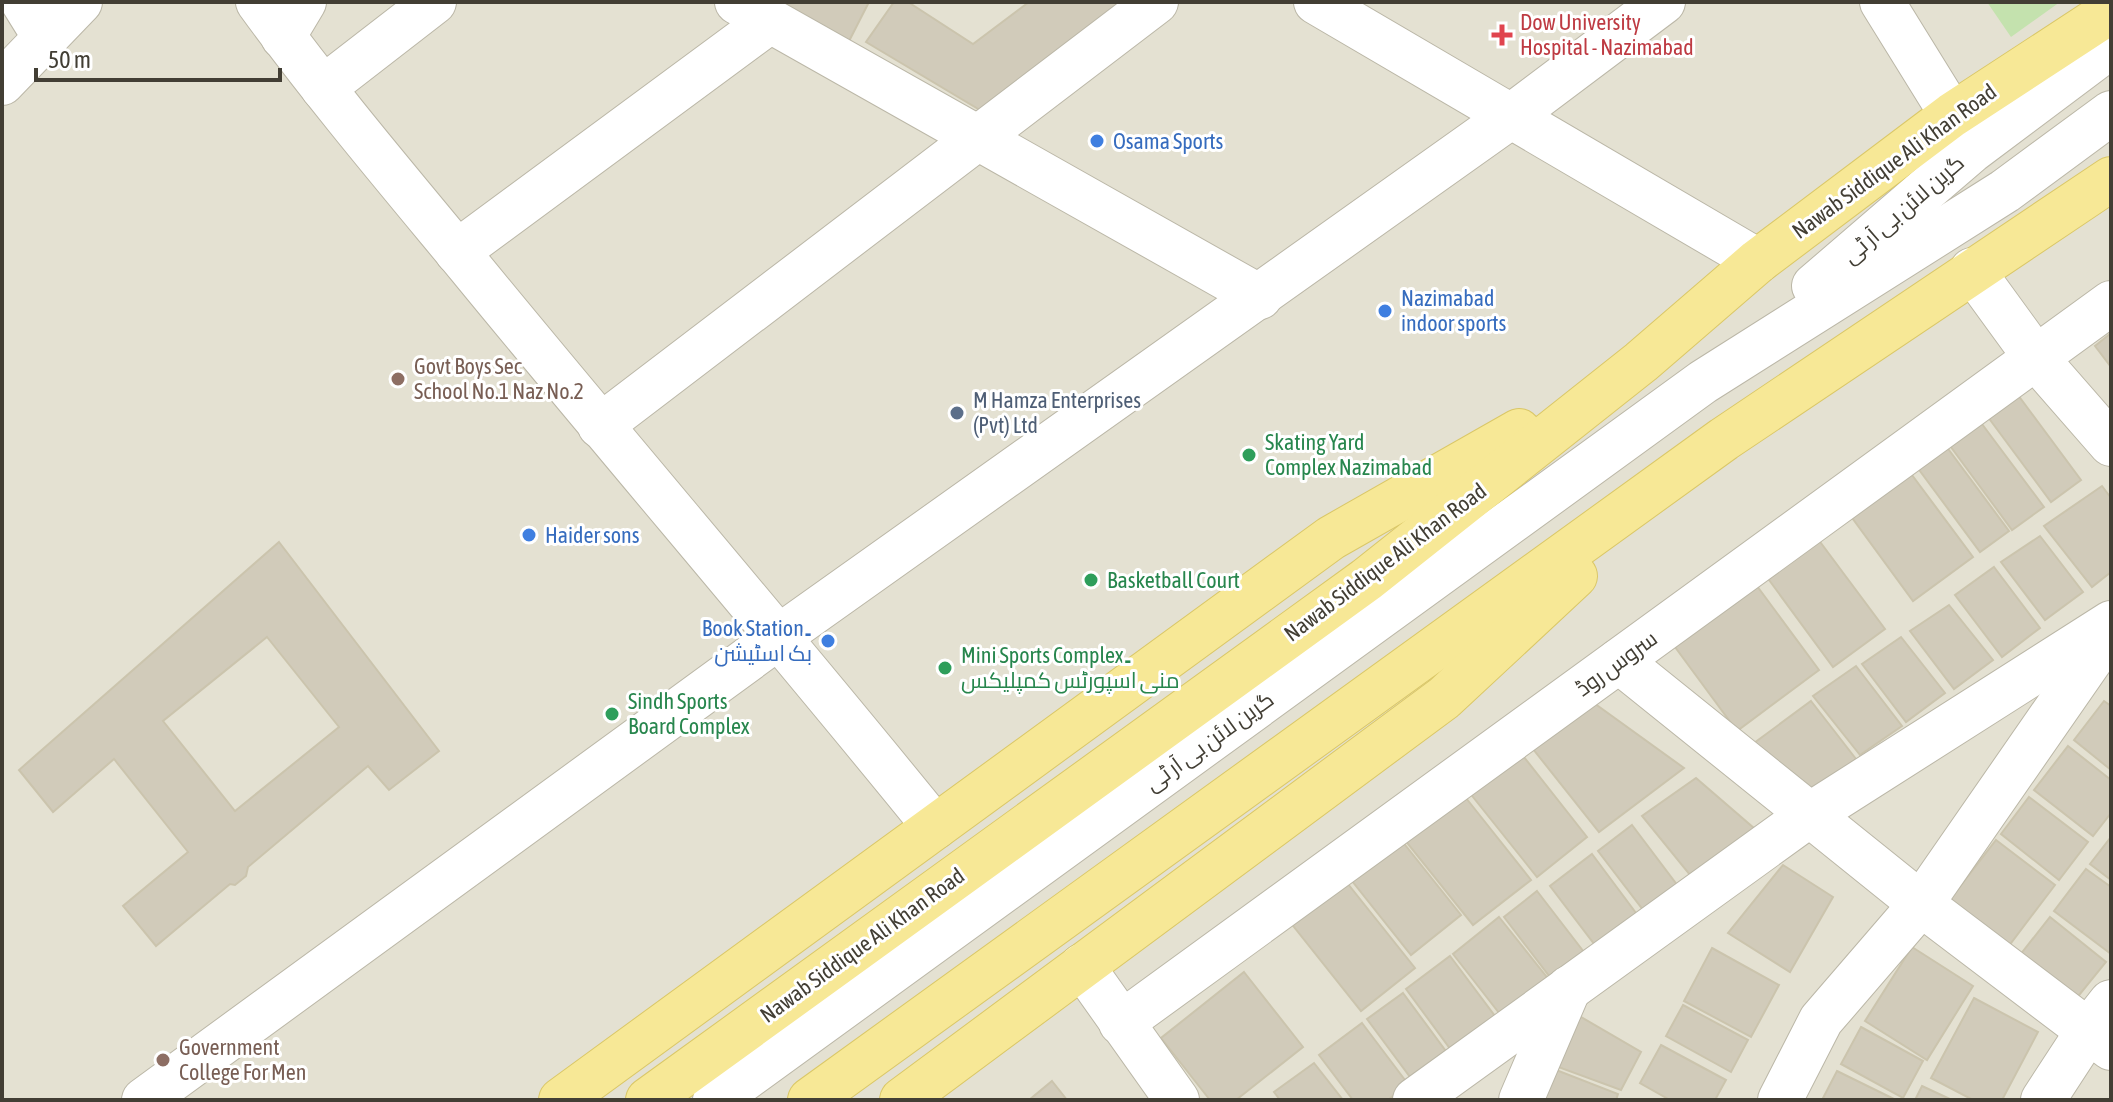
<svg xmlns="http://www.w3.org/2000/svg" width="2113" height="1102" font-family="'Asap Condensed',Cairo,sans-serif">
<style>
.residential{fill:#e4e1d2}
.green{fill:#c4e2ae}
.building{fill:#d1cbba;stroke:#cbc4ad;stroke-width:2;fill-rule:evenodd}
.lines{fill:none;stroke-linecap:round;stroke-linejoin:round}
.minor-casing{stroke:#bbb7a7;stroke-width:46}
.major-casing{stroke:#dac767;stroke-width:46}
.minor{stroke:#fff;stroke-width:44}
.major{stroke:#f7e896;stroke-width:44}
.health-dot{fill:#e0444e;stroke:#fff;stroke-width:3}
.shop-dot{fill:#3f7fe0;stroke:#fff;stroke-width:3}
.education-dot{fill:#8d6e63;stroke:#fff;stroke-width:3}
.service-dot{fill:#5c6f8a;stroke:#fff;stroke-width:3}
.leisure-dot{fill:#2e9e5b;stroke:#fff;stroke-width:3}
.labels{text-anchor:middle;stroke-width:6;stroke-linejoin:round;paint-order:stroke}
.health-label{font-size:22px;fill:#be3a42;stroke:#fff;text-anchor:start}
.shop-label{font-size:22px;fill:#366cbe;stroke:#fff;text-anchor:start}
.street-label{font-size:22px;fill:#423e34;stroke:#fff}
.education-label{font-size:22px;fill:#785e54;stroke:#fff;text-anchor:start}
.service-label{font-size:22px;fill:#4e5e75;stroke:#fff;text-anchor:start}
.leisure-label{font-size:22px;fill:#27864d;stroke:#fff;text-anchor:start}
</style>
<rect width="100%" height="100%" fill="#f0eee3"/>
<rect class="residential" x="2" y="2" width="2109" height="1098"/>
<polygon class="green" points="1987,2 2060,2 2011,37"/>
<g class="building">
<polygon points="772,2 869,2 845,49"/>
<polygon points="894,2 908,2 973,44 1029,2 1121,2 980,110 866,42"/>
<polygon points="2111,333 2111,367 2095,346"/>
<polygon points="2015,391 2081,480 2051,502 1985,413"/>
<polygon points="1976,416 2044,507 2012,530 1945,439"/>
<polygon points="1946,446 2009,531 1980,552 1917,467"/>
<polygon points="1909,471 1973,557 1913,601 1850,515"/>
<polygon points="2102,486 2111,498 2111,572 2092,587 2044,526"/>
<polygon points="1809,527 1885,629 1833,667 1758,565"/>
<polygon points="2040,536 2083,592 2045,620 2001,562"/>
<path d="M 279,542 L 439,751 L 389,790 L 368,766 L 248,867 L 246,876 L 235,885 L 230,884 L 156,946 L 123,906 L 188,852 L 114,759 L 53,812 L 19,770 ZM 267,637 L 339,727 L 235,811 L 163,721 Z"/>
<polygon points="1994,567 2040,628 2002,657 1955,595"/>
<polygon points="1757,586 1819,670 1737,731 1675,647"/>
<polygon points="1949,605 1993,660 1954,689 1910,631"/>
<polygon points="1901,637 1945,693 1906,722 1862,664"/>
<polygon points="1856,666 1902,726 1860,755 1813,696"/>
<polygon points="1587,698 1684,768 1599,832 1529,744"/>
<polygon points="1811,701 1856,759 1813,792 1750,746"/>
<polygon points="2104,701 2111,706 2111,770 2074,740"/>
<polygon points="2068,746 2111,780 2111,813 2093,836 2034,790"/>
<polygon points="1520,752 1587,837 1537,877 1469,792"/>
<polygon points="1696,778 1755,829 1690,875 1642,816"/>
<polygon points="1462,793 1531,880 1473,925 1404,839"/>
<polygon points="2029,797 2088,842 2059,880 2001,834"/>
<polygon points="1632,825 1681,890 1647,915 1598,851"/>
<polygon points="2111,837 2111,880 2090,864"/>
<polygon points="1996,840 2055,885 2008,947 1948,902"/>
<polygon points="1402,841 1461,915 1411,955 1352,881"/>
<polygon points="1592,854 1639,917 1598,949 1550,886"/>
<polygon points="1783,865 1833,897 1790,972 1728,933"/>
<polygon points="2086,869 2111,887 2111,954 2054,911"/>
<polygon points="1344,879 1415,968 1361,1011 1290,922"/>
<polygon points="1537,891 1587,956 1553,981 1504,917"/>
<polygon points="1499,917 1550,981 1503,1018 1453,954"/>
<polygon points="2050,917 2106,962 2071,1005 2016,960"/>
<polygon points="1912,947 1973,986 1927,1060 1865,1021"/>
<polygon points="1712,948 1779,985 1751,1037 1684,1001"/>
<polygon points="1450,956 1498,1020 1454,1054 1406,989"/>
<polygon points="1244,972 1303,1047 1236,1100 1210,1100 1161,1038"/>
<polygon points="1403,993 1451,1058 1416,1085 1367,1019"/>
<polygon points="1974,998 2038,1032 2002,1100 1973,1100 1931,1078"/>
<polygon points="1683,1005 1748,1040 1731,1072 1666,1036"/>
<polygon points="1569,1010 1641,1052 1621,1090 1550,1064"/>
<polygon points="1362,1023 1408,1084 1388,1100 1353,1100 1319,1055"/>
<polygon points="1861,1027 1923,1061 1903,1098 1841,1064"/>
<polygon points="1661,1045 1726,1080 1715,1100 1670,1100 1640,1083"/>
<polygon points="1314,1063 1343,1100 1280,1100 1274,1092"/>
<polygon points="1551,1068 1618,1094 1616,1100 1539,1100"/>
<polygon points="1837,1071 1896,1100 1822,1100"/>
<polygon points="1052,1081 1067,1100 1029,1100"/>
<polygon points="1922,1086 1952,1100 1915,1100"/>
</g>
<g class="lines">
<g class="minor-casing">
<g id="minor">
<polyline points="23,2 46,39"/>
<path d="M 258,2 C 324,93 397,179 469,266 C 623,454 782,638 935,827"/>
<polyline points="737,2 1260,297"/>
<polyline points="1316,2 1758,261"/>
<polyline points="1882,2 1952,115"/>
<polyline points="283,37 304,2"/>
<polyline points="2,83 80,2"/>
<polyline points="323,88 434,2"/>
<polyline points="457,252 770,21"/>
<polyline points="1972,270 2036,358 2111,444"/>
<polyline points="1814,286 1971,151 2111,46"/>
<polyline points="600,426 1156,2"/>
<polyline points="1619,661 1921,904 2111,1048"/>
<polyline points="1082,966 1177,1100"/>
<polyline points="1121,1023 2111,303"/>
<polyline points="144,1100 780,636 1510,117 1663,2"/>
<polyline points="715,1100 1703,382 2005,191 2111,113"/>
<polyline points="1415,1100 1808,816 2111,623"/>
<polyline points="1521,1100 1569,988"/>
<polyline points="1780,1100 1821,1020 1921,904 2107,636"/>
<polyline points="2043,1100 2088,1031 2111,1002"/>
</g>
</g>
<g class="major-casing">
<g id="major">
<polyline points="561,1100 1331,538 1519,431"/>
<polyline points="648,1100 1366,580 1641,362 1758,261 1952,115 2111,11"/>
<polyline points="810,1100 1724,439 2111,179"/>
<polyline points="902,1100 1444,698 1575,576"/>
</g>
</g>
<use href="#minor" class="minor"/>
<use href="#major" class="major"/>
</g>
<path class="health-dot" d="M1498 23h8v8h8v8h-8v8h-8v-8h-8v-8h8z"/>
<g class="shop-dot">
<circle cx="1097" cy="141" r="8"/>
<circle cx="1385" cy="311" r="8"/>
<circle cx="529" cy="535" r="8"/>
<circle cx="828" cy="641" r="8"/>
</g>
<g class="education-dot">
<circle cx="398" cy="379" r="8"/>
<circle cx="163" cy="1060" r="8"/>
</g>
<circle class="service-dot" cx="957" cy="413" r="8"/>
<g class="leisure-dot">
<circle cx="1249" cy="455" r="8"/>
<circle cx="1091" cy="580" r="8"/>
<circle cx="945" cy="668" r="8"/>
<circle cx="612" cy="714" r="8"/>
</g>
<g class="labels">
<g class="health-label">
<text x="1520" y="30">Dow University<tspan x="1520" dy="25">Hospital - Nazimabad</tspan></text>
</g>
<g class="shop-label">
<text x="1113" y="149">Osama Sports</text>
<text x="1401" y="306">Nazimabad<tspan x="1401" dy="25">indoor sports</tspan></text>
<text x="545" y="543">Haider sons</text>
<text x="812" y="636" text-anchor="end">Book Station۔<tspan x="812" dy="25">بک اسٹیشن</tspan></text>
</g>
<g class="street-label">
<text transform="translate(1894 161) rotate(-36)" y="8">Nawab Siddique Ali Khan Road</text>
<text transform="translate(1903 209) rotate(-41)" y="8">گرین لائن بی آر ٹی</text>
<text transform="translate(1385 562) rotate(-37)" y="8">Nawab Siddique Ali Khan Road</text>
<text transform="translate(1616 663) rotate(-36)" y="8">سروس روڈ</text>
<text transform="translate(1209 741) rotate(-36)" y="8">گرین لائن بی آر ٹی</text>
<text transform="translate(862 945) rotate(-36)" y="8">Nawab Siddique Ali Khan Road</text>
</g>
<g class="education-label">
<text x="414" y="374">Govt Boys Sec<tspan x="414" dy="25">School No.1 Naz No.2</tspan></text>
<text x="179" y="1055">Government<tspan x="179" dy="25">College For Men</tspan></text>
</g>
<g class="service-label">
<text x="973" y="408">M Hamza Enterprises<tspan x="973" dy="25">(Pvt) Ltd</tspan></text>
</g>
<g class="leisure-label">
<text x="1265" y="450">Skating Yard<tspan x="1265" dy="25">Complex Nazimabad</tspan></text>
<text x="1107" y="588">Basketball Court</text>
<text x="961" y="663">Mini Sports Complex۔<tspan x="961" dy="25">منی اسپورٹس کمپلیکس</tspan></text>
<text x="628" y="709">Sindh Sports<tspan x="628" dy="25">Board Complex</tspan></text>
</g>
</g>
<rect width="2113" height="1102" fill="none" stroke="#423e34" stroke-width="8"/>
<path d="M36 68v12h244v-12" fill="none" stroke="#423e34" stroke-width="4"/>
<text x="48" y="68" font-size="24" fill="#423e34" stroke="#ffffff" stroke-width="6" paint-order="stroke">50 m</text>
</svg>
